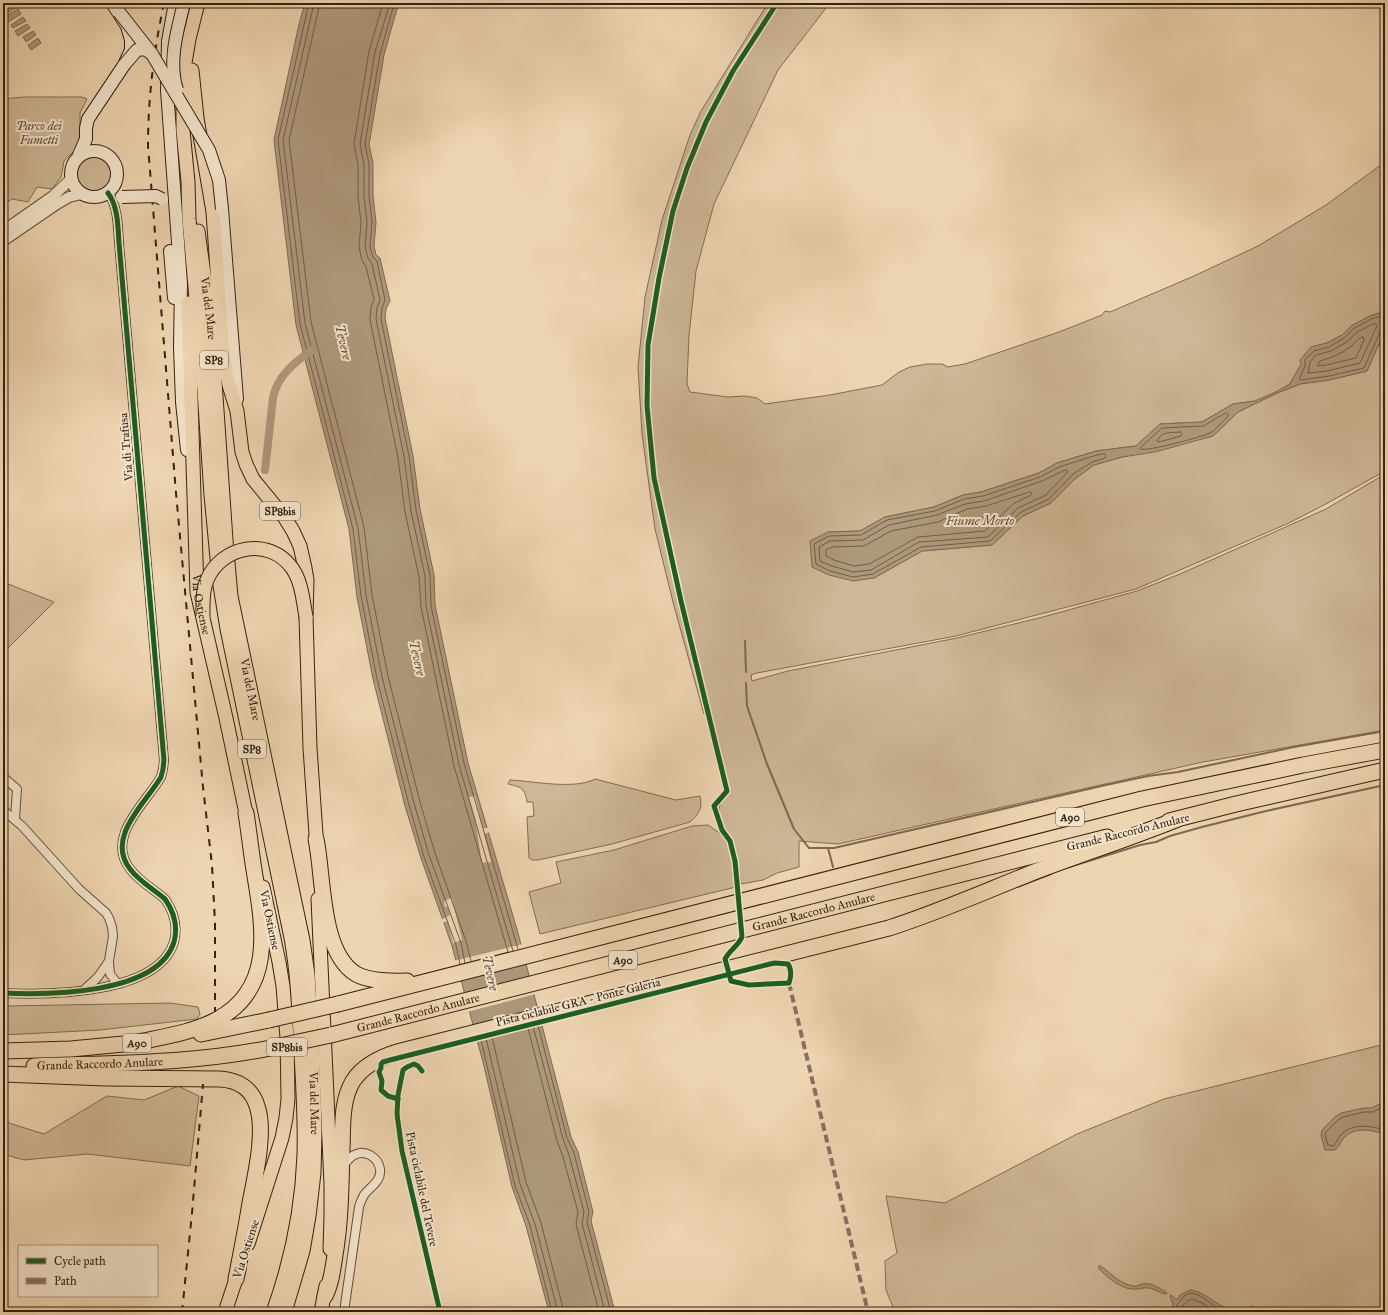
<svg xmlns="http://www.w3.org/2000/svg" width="1388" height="1315" font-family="'IM FELL Great Primer',serif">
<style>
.green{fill:#ceb796;stroke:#806c54}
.water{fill:#ae987b;stroke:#7d6951}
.pier{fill:#eed5b1}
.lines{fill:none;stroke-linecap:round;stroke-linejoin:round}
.shore{stroke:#705d47;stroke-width:1}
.stream{stroke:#7d6951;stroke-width:2}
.canal{stroke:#ae987b;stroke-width:8}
.minor-casing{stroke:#624f3a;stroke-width:10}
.tertiary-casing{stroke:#624f3a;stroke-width:12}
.secondary-casing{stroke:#332213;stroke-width:14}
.primary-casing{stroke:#332213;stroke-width:15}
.motorway-casing{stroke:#332213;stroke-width:17}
.minor{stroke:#f4e4cc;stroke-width:8}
.tertiary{stroke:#f4e4cc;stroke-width:10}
.secondary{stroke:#f4e4cc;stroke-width:12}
.primary{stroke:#eed5b1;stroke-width:13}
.motorway{stroke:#eed5b1;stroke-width:15}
.rail{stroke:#332213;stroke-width:2;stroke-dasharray:7 7;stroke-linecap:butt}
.secondary-bridge-casing{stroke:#332213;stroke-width:14;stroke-linecap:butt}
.primary-bridge-casing{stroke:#332213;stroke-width:15;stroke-linecap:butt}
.motorway-bridge-casing{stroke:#332213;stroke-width:17;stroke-linecap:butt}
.secondary-bridge{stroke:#f4e4cc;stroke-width:12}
.primary-bridge{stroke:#eed5b1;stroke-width:13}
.motorway-bridge{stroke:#eed5b1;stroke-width:15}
.quiet{stroke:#8d6e63;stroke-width:4;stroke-dasharray:8 4;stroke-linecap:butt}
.cycleway-casing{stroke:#f4e4cc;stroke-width:8}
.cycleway{stroke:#1b5e20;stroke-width:5}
.labels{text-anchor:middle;stroke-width:4;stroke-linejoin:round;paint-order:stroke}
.shield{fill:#f4e4cc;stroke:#6d5c4a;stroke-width:1}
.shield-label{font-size:11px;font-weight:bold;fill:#332213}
.park-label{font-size:12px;font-style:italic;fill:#5a4734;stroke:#f4e4cc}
.street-label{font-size:12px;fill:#332213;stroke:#f4e4cc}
.water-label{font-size:13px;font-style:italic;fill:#5e4b37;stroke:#f4e4cc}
</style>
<rect width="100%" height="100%" fill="#eed5b1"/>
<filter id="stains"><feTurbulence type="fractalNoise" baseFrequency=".005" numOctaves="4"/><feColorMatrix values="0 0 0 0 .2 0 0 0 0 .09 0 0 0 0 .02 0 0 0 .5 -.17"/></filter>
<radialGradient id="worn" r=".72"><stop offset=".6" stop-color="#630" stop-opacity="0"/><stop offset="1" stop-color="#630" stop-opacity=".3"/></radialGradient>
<g class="green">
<path d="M 768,3 L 830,3 L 778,70 L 714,204 L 696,271 L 689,335 L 687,384 L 690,392 L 728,397 L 745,396 L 757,398 L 765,404 L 830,395 L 882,385 L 899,372 L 910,367 L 927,364 L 942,364 L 948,367 L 965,364 L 1059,332 L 1102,315 L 1105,311 L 1110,312 L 1194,276 L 1258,246 L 1326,205 L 1385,162 L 1385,311 L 1370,316 L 1351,326 L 1342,335 L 1327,343 L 1311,347 L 1290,384 L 1276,392 L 1255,401 L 1233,404 L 1202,422 L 1160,424 L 1136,446 L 1096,451 L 1057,463 L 1039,473 L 981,492 L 963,495 L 934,507 L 885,517 L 860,531 L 828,532 L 874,578 L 922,551 L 992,545 L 1023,516 L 1051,503 L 1076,478 L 1094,465 L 1122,457 L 1213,436 L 1238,412 L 1275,394 L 1300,384 L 1329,380 L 1367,371 L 1385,330 L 1385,471 L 1324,505 L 1289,523 L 1136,589 L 956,636 L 757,673 L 751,675 L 752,681 L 788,671 L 957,638 L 1043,617 L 1137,591 L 1180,574 L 1326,509 L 1385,474 L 1385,730 L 1203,762 L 838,844 L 799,841 L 799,867 L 777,873 L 763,880 L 741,884 C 739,870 738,855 732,841 C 728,831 719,823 719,810 C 719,803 725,797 728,791 L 709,715 L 704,714 L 674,606 L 655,529 L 642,434 L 638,367 L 645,297 L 662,220 L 690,135 L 701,111 Z"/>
<polygon points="24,97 82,97 87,99 80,113 80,136 78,147 64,161 61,177 52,189 37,187 28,202 12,199 3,204 3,99"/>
<circle cx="94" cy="174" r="17"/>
<polygon points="3,582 54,602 3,653"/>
<path d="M 595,779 L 676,800 L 700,796 C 703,808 699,814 690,822 L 612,844 L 538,860 L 532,860 L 529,858 L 527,817 L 534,816 L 533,802 L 527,802 C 525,788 521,787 508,784 L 510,780 C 532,781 575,790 595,779 Z"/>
<path d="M 708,825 C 712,828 718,831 721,835 C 734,848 734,870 736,887 L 540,934 L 529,892 L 561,883 L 556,862 L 614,850 L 692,826 Z"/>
<polygon points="170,1003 198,1007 200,1014 197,1019 100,1030 3,1035 3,1006 6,1006"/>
<polygon points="1385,1044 1385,1312 895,1312 886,1290 885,1261 897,1253 886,1196 945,1203 1077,1134 1164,1099"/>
<polygon points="178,1086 199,1096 190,1166 87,1154 24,1160 3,1154 3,1113 9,1123 44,1134 107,1096 144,1100"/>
</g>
<g class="water">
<polygon points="13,3 15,3 17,7 4,15 3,9"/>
<polygon points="305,3 400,3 396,12 384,55 369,145 373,163 373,196 376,222 374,246 376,255 380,258 390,301 386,309 385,318 413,456 420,509 434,575 435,605 468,763 518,933 571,1137 578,1152 593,1212 591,1221 615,1312 549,1312 526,1226 512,1187 484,1066 452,946 421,858 405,806 373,679 357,597 349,529 296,325 274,140 299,24"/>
<polygon points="18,9 21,14 8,22 5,17"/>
<polygon points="23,17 26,21 13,28 11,25"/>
<polygon points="27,24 30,28 18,36 15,31"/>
<polygon points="33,31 36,35 26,42 23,37"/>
<polygon points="38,38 41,43 31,50 28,45"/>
<polygon points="1385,311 1385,330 1367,371 1329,380 1300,384 1275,394 1238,412 1213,436 1155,452 1122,457 1094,465 1076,478 1051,503 1023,516 992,545 922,551 874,578 853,581 829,575 812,567 810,541 828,532 860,531 885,517 934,507 963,495 981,492 1039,473 1057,463 1096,451 1136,446 1160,424 1202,422 1233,404 1255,401 1276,392 1290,384 1301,364 1300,360 1311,347 1327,343 1342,335 1351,326 1370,316"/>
<path d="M 1385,1101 L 1385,1134 C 1371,1130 1353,1126 1343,1139 C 1340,1143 1339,1147 1335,1150 L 1325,1150 L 1321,1135 L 1322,1130 L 1335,1117 L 1341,1113 L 1364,1108 L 1372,1108 Z"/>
<path d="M 1099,1265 C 1110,1272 1119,1284 1134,1286 C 1137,1287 1139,1284 1143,1284 C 1151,1282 1159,1288 1166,1292 L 1167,1294 C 1161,1294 1155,1289 1149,1288 C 1144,1287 1142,1289 1137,1289 C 1123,1291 1108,1278 1099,1269 Z"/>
<path d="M 1190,1290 C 1210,1292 1224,1315 1241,1311 C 1244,1310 1248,1307 1252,1306 L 1258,1312 L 1171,1312 L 1173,1304 L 1170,1296 L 1171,1295 L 1177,1300 L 1180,1295 Z"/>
</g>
<g class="pier">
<polygon points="475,796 483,828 489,828 490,832 484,834 491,862 482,863 475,818 469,797"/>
<polygon points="452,898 462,940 453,943 448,921 442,923 441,920 450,915 448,907 445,907 444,901"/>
<polygon points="523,944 528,963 459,981 453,961"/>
<polygon points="531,976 536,994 467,1012 462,994"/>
</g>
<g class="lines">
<g class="shore">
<polyline points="309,3 278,140 300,324 353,529 361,596 377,679 409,805 424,857 456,945 460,964"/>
<polyline points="314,3 283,140 305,323 358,528 366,595 382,677 414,803 429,855 461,943 465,963"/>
<polyline points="320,3 289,140 311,322 364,527 372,595 388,676 420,802 435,853 466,941 471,961"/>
<polyline points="383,3 369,51 354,144 358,165 358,197 361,222 359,247 362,260 366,267 374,299 371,307 370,320 398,458 405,512 419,577 421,607 454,766 508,952"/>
<polyline points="390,3 375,52 360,144 364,165 364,197 367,222 365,247 368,258 372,264 380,300 377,308 376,319 404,457 411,511 425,576 426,606 459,765 513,951"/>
<polyline points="395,3 392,11 380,54 365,144 369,164 369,196 372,222 370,247 373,257 377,261 385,300 382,308 381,319 409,456 416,510 430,575 431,606 464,763 518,949"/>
<polyline points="1385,315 1371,319 1353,329 1344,338 1329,347 1314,351 1305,360 1305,366 1299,379 1301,380 1329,376 1364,368 1381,330 1385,329"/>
<polygon points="1373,324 1376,324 1377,326 1360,363 1327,371 1308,373 1310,362 1316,355 1331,351 1347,342 1356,333"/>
<path d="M 1363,337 L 1364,340 L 1356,358 L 1326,365 L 1317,366 L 1320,361 C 1330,358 1341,354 1350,347 C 1355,344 1357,338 1363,337 Z"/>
<path d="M 1226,413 L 1228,414 L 1228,416 C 1223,421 1216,430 1210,433 C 1201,437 1147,452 1140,449 L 1141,447 L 1162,428 L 1203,426 Z"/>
<path d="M 1180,432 L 1182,434 L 1181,436 L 1159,442 L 1157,441 C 1162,431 1170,433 1180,432 Z"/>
<polygon points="1105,454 1106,456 1105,458 1092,462 1073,474 1049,499 1021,512 990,541 921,547 873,574 853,577 830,571 816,564 814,544 829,536 861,535 887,520 935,511 964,499 983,496 1040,477 1059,467 1097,455"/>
<polygon points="1066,470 1068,471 1067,473 1046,495 1018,508 988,537 919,542 871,570 853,572 832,566 820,561 819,547 830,541 863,540 889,525 937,515 965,504 984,501 1042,481"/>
<polygon points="1030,492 1032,493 1031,495 1013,504 985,531 918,537 869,564 854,566 834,560 826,556 826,550 832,547 864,546 891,531 938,522 967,509 986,506"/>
<polyline points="538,1025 567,1138 574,1153 589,1212 587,1222 611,1312"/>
<polyline points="533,1026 563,1139 569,1155 584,1212 582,1223 605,1312"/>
<polyline points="528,1028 557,1141 563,1157 578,1212 576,1224 599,1312"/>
<polyline points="492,1037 526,1182 541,1223 564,1312"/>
<polyline points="486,1038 520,1184 535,1224 558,1312"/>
<polyline points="481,1040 515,1186 530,1225 552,1312"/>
<path d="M 1385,1106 L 1373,1112 L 1364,1112 L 1343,1117 L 1338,1120 L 1326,1132 L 1325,1135 L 1328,1145 L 1333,1146 C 1337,1143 1337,1139 1340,1136 C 1352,1122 1370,1126 1385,1130"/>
<path d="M 1175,1312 L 1177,1304 C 1181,1302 1181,1300 1183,1297 C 1195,1285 1213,1307 1223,1312"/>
<path d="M 1180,1312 C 1182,1306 1186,1301 1192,1299 L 1204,1304 L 1214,1312"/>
</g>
<g class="stream">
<polyline points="745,641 746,672"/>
<polyline points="746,683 747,706 767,764 794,829 809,848 834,848 1106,785 1148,776 1178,772 1294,747 1385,731"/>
<polyline points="828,848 833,867"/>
<polyline points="1066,868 1140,845 1156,842 1170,836 1202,827 1266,811 1385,785"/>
<polyline points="1017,887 1051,874"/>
</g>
<path class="canal" d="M 265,470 L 273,398 C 277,376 295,362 313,349"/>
<g class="minor-casing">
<g id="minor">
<polyline points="3,777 17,789 15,819"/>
<polyline points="3,810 22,826 79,889 106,913 109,918 112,927 113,936 109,961 98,977 85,989"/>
<polyline points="109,962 110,974 118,984"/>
<path d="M 3,993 C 48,995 158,995 174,942 C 178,927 174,912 165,899 C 153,889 139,881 130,869 C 105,837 146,803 161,777 L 163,769 L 164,760 L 119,243 C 118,227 118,206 108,193"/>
<path d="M 343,1166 C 346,1162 349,1158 354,1155 C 365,1149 378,1157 380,1169 C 382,1181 370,1187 364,1195 C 362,1199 360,1203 359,1207 L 344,1312"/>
</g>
</g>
<g class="tertiary-casing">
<g id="tertiary">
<polyline points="3,231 53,196 71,179"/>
<polyline points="3,241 57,204 69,197 82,194"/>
</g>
</g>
<g class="secondary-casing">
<g id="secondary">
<polyline points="175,3 168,41 167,90 181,284 180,347 182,402 187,450"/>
<circle cx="94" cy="174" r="23"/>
<polyline points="79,155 86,139 86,128 88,119 124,65 131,50 131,40 127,26 112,3"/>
<polyline points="222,209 237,399"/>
<polyline points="170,251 174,298"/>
</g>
</g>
<g class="primary-casing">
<g id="primary">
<path d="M 198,3 L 189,39 L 185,63 L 183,96 L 183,130 L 188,182 L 189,219 L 204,390 L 211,495 L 219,579 L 227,629 L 291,938 C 298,976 299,1016 301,1055 C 303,1088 305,1122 304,1155 C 302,1208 291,1262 273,1312"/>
<polyline points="192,70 197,118 213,212 223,356 229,385 237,411 242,452 246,464 253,479 285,518 293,531 300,546 305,568 307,580 306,617 310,748 317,849"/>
<path id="s1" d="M 198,231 L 211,324 L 226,540 L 231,596 L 292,888 L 303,940 L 308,975 L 311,1022 L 314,1091 L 315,1131 L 314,1173 L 309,1216 L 303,1251 L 285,1312"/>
<path id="s2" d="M 188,303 L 197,592 L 226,718 L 248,823"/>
<polyline points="318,899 331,1184 331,1216 330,1249"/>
<polyline points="248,1244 282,1138 286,1118 288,1099 287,1038 283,986 279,962 263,887"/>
<polyline points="225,1312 239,1270"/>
<polyline points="321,1312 326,1286"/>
</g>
</g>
<g class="motorway-casing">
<g id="motorway">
<polyline points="1169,821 1236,804 1385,770"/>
<path d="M 316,839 C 324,877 320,952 356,974 C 368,981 393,982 407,981"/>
<polyline points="338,1004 1142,799 1303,765 1385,750"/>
<polyline points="201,1034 269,1020"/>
<path id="s3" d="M 331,1035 L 1107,837"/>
<path d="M 134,1043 C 161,1037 192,1033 216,1020 C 276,989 263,925 254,870 C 251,851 249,832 246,813"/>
<polyline points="3,1051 71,1049 144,1042"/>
<path id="s4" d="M 34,1066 C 113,1063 192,1064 270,1048"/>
<path d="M 3,1074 L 105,1078 L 220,1079 C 238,1080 252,1089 257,1106 C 266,1131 255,1177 250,1203 C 246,1228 241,1253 236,1279"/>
<path d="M 325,1296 C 331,1284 333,1269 335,1255 C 341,1220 341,1185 342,1149 C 343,1126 341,1101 353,1081 C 364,1064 383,1056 401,1051 L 889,928 C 939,912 986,891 1034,872 C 1082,854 1130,838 1178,819"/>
</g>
</g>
<use href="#minor" class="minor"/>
<use href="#tertiary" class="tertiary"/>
<use href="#secondary" class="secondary"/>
<use href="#primary" class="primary"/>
<use href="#motorway" class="motorway"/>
<g class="rail">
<path d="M 164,3 C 154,50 148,97 148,146 L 176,493 L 203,787 L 212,865 L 215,923 L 215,1012"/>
<polyline points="182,1312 192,1213 203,1084"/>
</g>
<g class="secondary-bridge-casing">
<g id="secondary-bridge">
<polyline points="119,12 152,54 209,150 219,180 222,209"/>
<polyline points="124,65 137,50 145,49 152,54"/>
<path d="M 177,90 C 168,62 177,31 184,3"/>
<polyline points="122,197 156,196 162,199"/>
</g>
</g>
<g class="primary-bridge-casing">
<path id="primary-bridge" d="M 203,616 C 203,604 202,591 207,580 C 221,546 269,536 292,568 C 302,582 303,601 306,617"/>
</g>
<g class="motorway-bridge-casing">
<g id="motorway-bridge">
<polyline points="269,1020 338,1004"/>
<polyline points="270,1048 331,1035"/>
</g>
</g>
<use href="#secondary-bridge" class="secondary-bridge"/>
<use href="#primary-bridge" class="primary-bridge"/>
<use href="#motorway-bridge" class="motorway-bridge"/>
<polyline class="quiet" points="789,983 868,1312"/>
<g class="cycleway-casing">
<g id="cycleway">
<path d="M 3,993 C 48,995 158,995 174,942 C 178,927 174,912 165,899 C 153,889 139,881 130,869 C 105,837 146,803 161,777 L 163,769 L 164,760 L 119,243 C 118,227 118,206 108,193"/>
<polyline points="422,1071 418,1066 414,1064 407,1067 403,1070 398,1095 397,1114 402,1151 440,1312"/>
<path d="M 398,1099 L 388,1096 L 381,1090 L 382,1081 L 379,1072 L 381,1068 L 381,1064 L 383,1062 L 390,1060 L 770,964 L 775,963 L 788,964 C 792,970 791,977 789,983 L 749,985 L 731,981 L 725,959 C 730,950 738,946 742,937 L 735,861 L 730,841 L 722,830 L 714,806 L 727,791 L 681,601 L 654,478 L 647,406 L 648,345 L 659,278 L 673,211 L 687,168 L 706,122 L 733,71 L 777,3"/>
</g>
</g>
<use href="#cycleway" class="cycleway"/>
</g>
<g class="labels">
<g class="shield">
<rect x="200" y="351" width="28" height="18" rx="3"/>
<rect x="260" y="502" width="40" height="18" rx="3"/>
<rect x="238" y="740" width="28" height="18" rx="3"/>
<rect x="1056" y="808" width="28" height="18" rx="3"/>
<rect x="609" y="951" width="28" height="18" rx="3"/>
<rect x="123" y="1034" width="28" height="18" rx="3"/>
<rect x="267" y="1038" width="40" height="18" rx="3"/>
</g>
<g class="shield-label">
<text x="214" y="364">SP8</text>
<text x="280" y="515">SP8bis</text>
<text x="252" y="753">SP8</text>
<text x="1070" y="821">A90</text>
<text x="623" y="964">A90</text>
<text x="137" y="1047">A90</text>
<text x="287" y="1051">SP8bis</text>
</g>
<g class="park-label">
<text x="39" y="130">Parco dei<tspan x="39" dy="14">Fumetti</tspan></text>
</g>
<g class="street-label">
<text dy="4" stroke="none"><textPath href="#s1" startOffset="78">Via del Mare</textPath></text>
<text transform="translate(126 447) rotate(-95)" y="4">Via di Trafusa</text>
<text dy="4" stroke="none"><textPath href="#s2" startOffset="302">Via Ostiense</textPath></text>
<text dy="4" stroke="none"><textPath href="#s1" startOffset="462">Via del Mare</textPath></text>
<text transform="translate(1128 832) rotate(-14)" y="4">Grande Raccordo Anulare</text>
<text dy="4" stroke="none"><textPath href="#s3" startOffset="498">Grande Raccordo Anulare</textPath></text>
<text transform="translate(270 920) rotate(78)" y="4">Via Ostiense</text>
<text transform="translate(578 1002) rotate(-14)" y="4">Pista ciclabile GRA - Ponte Galeria</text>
<text dy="4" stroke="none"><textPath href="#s3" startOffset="90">Grande Raccordo Anulare</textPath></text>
<text dy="4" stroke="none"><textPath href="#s4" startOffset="66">Grande Raccordo Anulare</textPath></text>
<text dy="4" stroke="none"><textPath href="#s1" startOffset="882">Via del Mare</textPath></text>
<text transform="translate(422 1189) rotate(78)" y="4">Pista ciclabile del Tevere</text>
<text transform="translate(246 1249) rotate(-72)" y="4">Via Ostiense</text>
</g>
<g class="water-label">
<text transform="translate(344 342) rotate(77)" y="5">Tevere</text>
<text x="980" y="525">Fiume Morto</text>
<text transform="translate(418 658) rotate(77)" y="5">Tevere</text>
<text transform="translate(491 973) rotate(77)" y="5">Tevere</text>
</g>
</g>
<rect width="1388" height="1315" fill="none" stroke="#eed5b1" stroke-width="16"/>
<rect x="4" y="4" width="1380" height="1307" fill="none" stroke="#332213" stroke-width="2"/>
<rect x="8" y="8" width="1372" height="1299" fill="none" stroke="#332213"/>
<rect x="18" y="1245" width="140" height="52" fill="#f4e4cc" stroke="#a79682"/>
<rect x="26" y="1258" width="20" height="6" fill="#1b5e20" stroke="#a79682"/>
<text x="54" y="1265" font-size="12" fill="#332213">Cycle path</text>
<rect x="26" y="1278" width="20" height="6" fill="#8d6e63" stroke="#a79682"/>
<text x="54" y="1285" font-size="12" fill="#332213">Path</text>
<rect width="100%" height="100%" filter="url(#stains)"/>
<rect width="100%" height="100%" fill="url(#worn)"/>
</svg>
